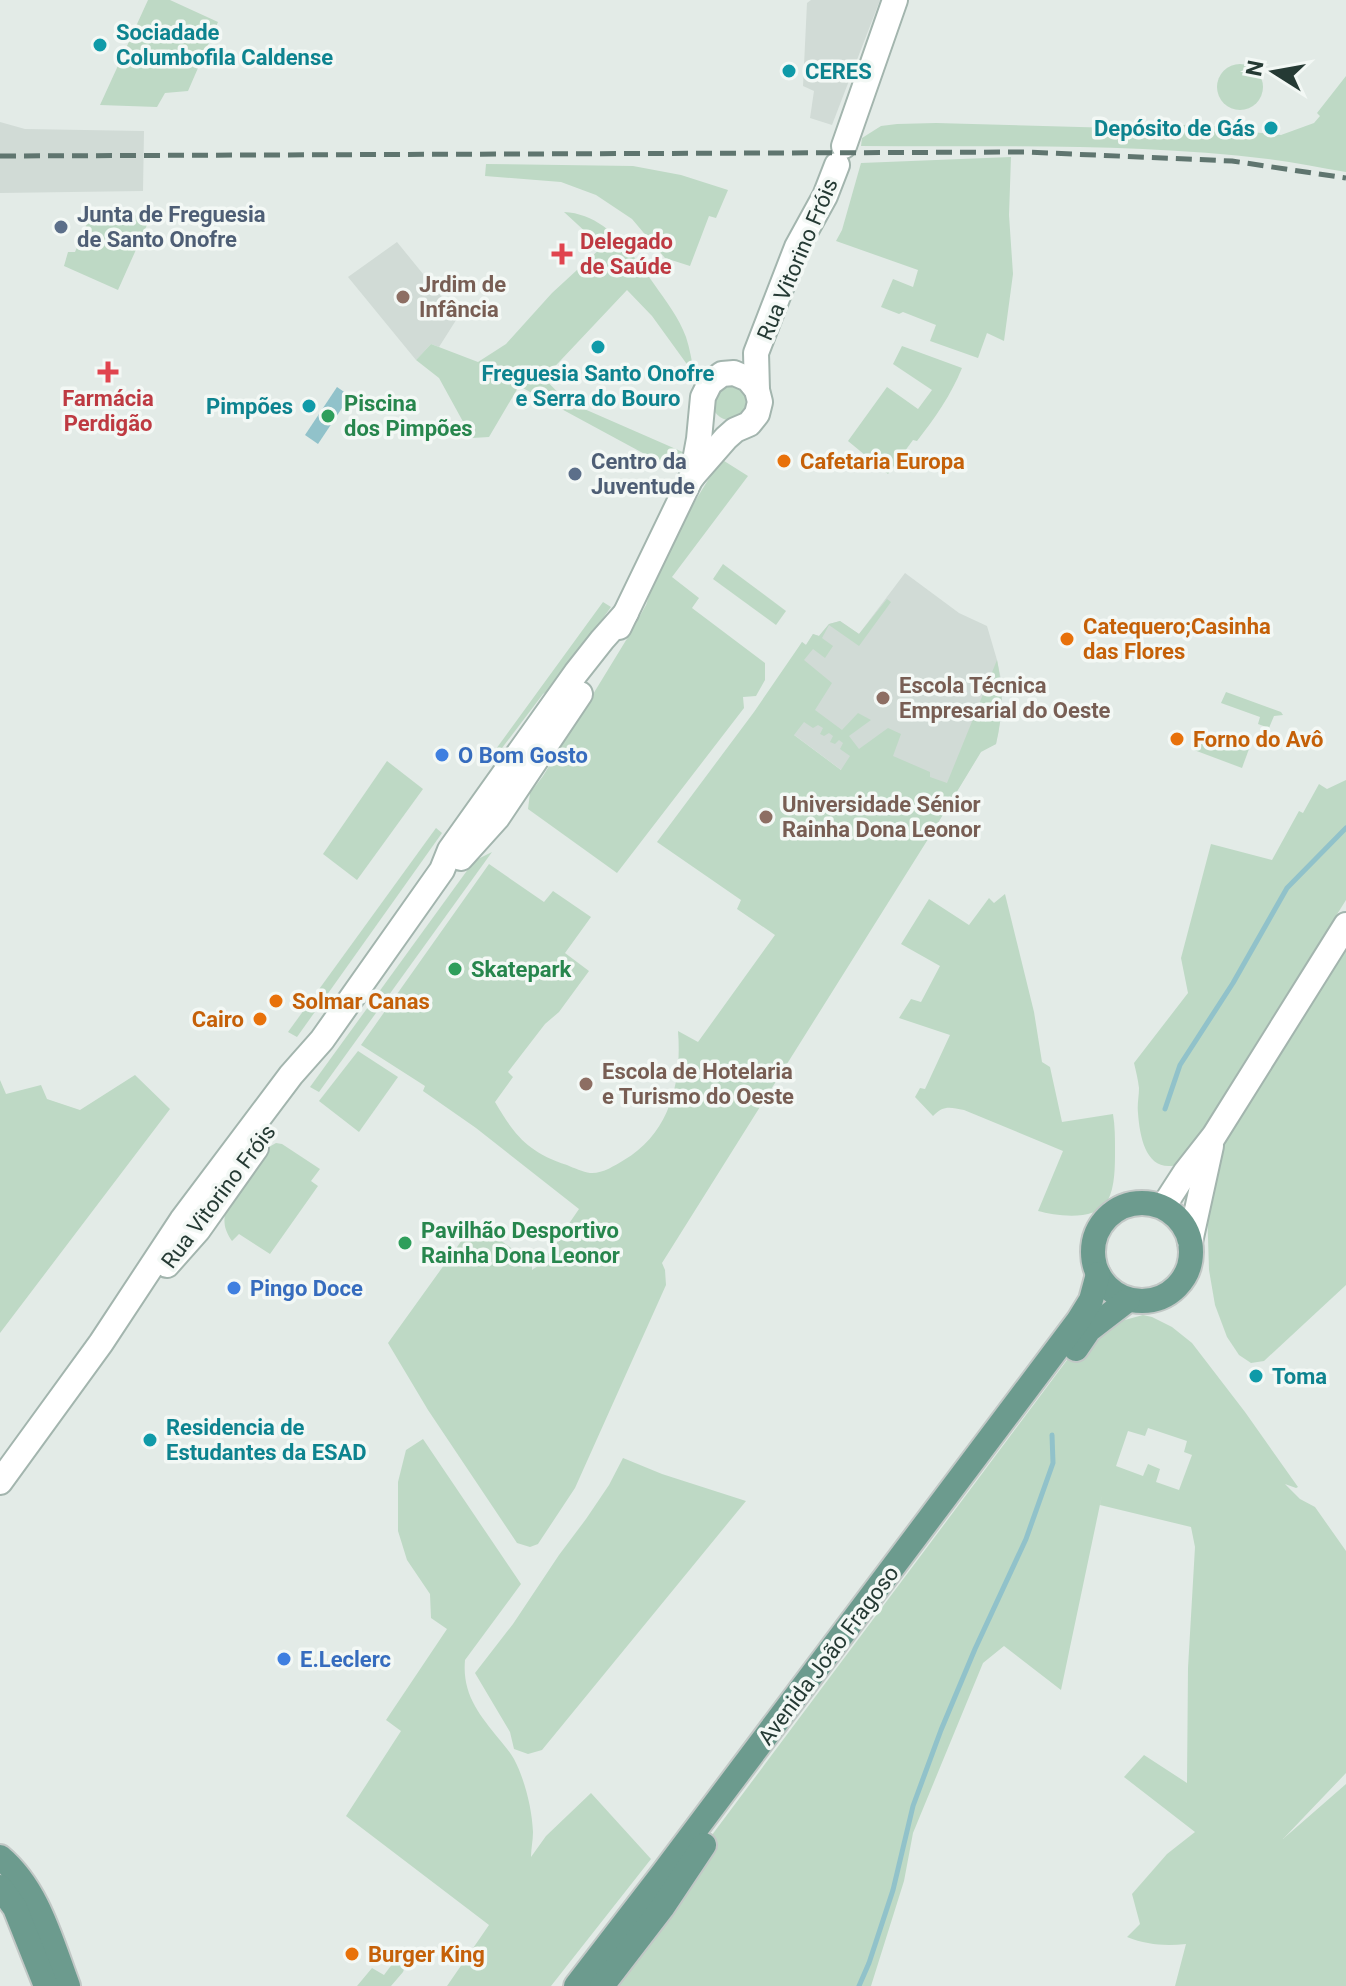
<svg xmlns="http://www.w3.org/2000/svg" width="1346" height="1986" font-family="Roboto,sans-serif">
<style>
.built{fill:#d1dbd6}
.green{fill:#bed9c5;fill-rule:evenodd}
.water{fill:#91c2ca}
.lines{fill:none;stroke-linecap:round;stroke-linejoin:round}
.stream{stroke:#91c2ca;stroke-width:5}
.secondary-casing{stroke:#a3b5ae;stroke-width:28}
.primary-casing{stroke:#c2c8c6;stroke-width:28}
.secondary{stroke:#fff;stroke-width:24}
.primary{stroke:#6c9b8e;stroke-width:24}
.rail{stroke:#5f756f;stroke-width:5;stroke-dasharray:16 8;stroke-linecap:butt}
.culture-dot{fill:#0f9aa8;stroke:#f3f8f5;stroke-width:3}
.service-dot{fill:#5c6f8a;stroke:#f3f8f5;stroke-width:3}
.health-dot{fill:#e0444e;stroke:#f3f8f5;stroke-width:3}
.education-dot{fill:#8d6e63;stroke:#f3f8f5;stroke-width:3}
.leisure-dot{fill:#2e9e5b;stroke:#f3f8f5;stroke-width:3}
.food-dot{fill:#e8710a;stroke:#f3f8f5;stroke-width:3}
.shop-dot{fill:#3f7fe0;stroke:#f3f8f5;stroke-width:3}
.labels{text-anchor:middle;stroke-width:7;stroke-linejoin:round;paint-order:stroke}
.culture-label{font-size:22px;font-weight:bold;fill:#0d838f;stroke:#f3f8f5;text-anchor:start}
.service-label{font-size:22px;font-weight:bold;fill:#4e5e75;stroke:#f3f8f5;text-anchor:start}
.health-label{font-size:22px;font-weight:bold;fill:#be3a42;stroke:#f3f8f5;text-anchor:start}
.street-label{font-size:22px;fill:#253a34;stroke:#f3f8f5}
.education-label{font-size:22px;font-weight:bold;fill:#785e54;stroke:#f3f8f5;text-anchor:start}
.leisure-label{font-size:22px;font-weight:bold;fill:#27864d;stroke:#f3f8f5;text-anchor:start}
.food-label{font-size:22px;font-weight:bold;fill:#c56008;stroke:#f3f8f5;text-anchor:start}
.shop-label{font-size:22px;font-weight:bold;fill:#366cbe;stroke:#f3f8f5;text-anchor:start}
</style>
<rect width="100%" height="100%" fill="#e3ebe7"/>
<g class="built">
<polygon points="811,0 880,0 832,125 810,118 814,91 803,86 807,3"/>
<polygon points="0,122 25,129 144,131 143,191 0,193"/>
<polygon points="397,242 458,317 439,347 431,344 416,360 348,277"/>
<polygon points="905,573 959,613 987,626 997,660 1002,684 1002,711 996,744 981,751 930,836 762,711 802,642 806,645 813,634 819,636 829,624 840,621 859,634"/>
</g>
<g class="green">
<polygon points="148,0 170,0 218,22 188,91 165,93 157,107 100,105"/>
<circle cx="1240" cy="87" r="23"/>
<path d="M 1346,76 L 1346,172 C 1320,168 1294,162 1268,159 C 1135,143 995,147 861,146 L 862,138 L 881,126 L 897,124 L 936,123 L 1152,129 L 1200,123 L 1231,130 L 1281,135 L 1314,123 L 1320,116 L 1317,113 Z"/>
<polygon points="1011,157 1009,215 1013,274 1004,341 987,333 978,358 930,341 936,325 903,312 899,314 881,307 893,279 913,287 918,270 836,241 842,230 861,163"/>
<polygon points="486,164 633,166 681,175 728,190 716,218 709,216 690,266 665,258 632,219 596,195 561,182 485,176"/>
<path d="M 564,212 C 606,214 632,253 654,284 C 666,301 679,318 686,337 C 690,349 692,362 694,374 L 652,316 L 627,290 L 544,378 L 566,401 L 685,453 L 676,471 L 519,386 L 489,437 L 472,438 L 439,378 L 416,360 L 431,344 L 478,362 L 506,344 L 552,293 L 602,247 Z"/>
<polygon points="91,214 151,216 118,290 64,266 68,252 75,252"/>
<path d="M 902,346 L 962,368 C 951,395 935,418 917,441 L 913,440 L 888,474 L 848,441 L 887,387 L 918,409 L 932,390 L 893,364 Z"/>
<circle cx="730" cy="402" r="18"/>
<polygon points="721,459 748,476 672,577 699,598 692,608 765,663 765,680 756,696 743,697 744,708 617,873 528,809 530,793 543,776 628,637 646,605 659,566 684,519"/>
<polygon points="723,564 786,611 776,625 713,579"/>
<path d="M 887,599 L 891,602 L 859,646 L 829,625 L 822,638 L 833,646 L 825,658 L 813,649 L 804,660 L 832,683 L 815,710 L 842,730 L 858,713 L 871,720 L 849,736 L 859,749 L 888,728 L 901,734 L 893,756 L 930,772 L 930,777 L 947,783 L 997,660 C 1003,689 1003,715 996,744 L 981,752 L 930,836 L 662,1263 L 665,1270 L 666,1285 L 575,1488 L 538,1544 L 530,1547 L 517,1543 L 428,1410 L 388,1343 L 475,1222 L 532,1263 L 532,1270 L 542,1263 L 579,1209 L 476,1128 L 423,1091 L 425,1086 L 361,1045 L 489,864 L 544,902 L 553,891 L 591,917 L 565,953 L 589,971 L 559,1012 L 545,1024 L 508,1072 L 513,1077 L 495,1102 C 515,1136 528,1152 567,1165 C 574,1168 583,1172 590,1173 C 602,1174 614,1166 624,1160 C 670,1133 682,1082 678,1031 L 698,1042 L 775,935 L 737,909 L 741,900 L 657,842 L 754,712 L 802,642 L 806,645 L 813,634 L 819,636 L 829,624 L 840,621 L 859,634 ZM 804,722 L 813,728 L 818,725 L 823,728 L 820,734 L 824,736 L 829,733 L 833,736 L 830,742 L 835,744 L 839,740 L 843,743 L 840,749 L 850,756 L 841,770 L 794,735 Z"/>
<polygon points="603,602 611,607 553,688 543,694 499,752 496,749"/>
<polygon points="1226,692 1281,712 1283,715 1274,716 1269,728 1258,724 1260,717 1221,703"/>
<polygon points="1200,732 1249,749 1242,768 1194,750"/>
<polygon points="387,761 423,789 357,880 323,854"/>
<path d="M 1346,780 L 1346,900 L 1238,1072 L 1183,1163 C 1148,1177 1140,1141 1138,1113 C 1137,1105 1139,1096 1139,1088 C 1138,1080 1136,1071 1134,1063 L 1188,993 L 1181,958 L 1211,844 L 1272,860 L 1299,811 L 1303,813 L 1319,784 L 1327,789 Z"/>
<polygon points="436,828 442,833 297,1037 288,1032"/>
<polygon points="492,852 319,1092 310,1087 474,861"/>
<path d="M 1005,894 L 1034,1012 L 1042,1062 L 1050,1067 L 1062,1122 L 1113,1114 C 1115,1126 1115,1138 1115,1151 C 1115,1166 1115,1187 1108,1200 C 1096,1222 1057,1216 1038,1211 L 1063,1151 L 964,1110 C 950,1107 943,1105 933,1116 L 915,1097 L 920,1088 L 925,1089 L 950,1035 L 899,1018 L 911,999 L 921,1002 L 940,966 L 901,944 L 929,899 L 969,925 L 989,898 L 994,903 Z"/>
<polygon points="1346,946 1346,1285 1264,1361 1251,1363 1239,1355 1227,1337 1215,1305 1209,1270 1207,1205 1219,1151"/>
<polygon points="358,1051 398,1077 359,1132 319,1101"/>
<polygon points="135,1075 170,1109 0,1333 0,1080 6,1094 41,1085 47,1099 80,1110"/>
<path d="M 276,1143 L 282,1144 L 320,1169 L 311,1181 L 318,1186 L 270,1254 L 239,1234 L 232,1241 C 224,1229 223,1222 226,1209 L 269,1147 Z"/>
<path d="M 1143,1315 L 1152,1317 L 1172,1327 L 1192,1343 L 1245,1412 L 1298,1487 L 1296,1488 L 1285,1484 L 1300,1499 L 1315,1507 L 1346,1551 L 1346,1773 L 1283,1839 L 1346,1784 L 1346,1986 L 1175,1986 L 1186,1944 C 1165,1946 1147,1945 1127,1937 L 1140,1924 L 1132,1894 L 1167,1854 L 1195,1832 L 1124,1777 L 1144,1755 L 1187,1783 L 1188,1668 L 1195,1547 L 1191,1527 L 1100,1505 L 1102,1495 L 1061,1690 L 1004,1646 L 983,1663 L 913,1833 L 904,1881 L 871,1986 L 602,1986 L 700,1851 L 1073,1352 L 1110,1324 ZM 1148,1428 L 1187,1441 L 1184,1452 L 1192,1455 L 1179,1490 L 1156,1482 L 1160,1469 L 1148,1464 L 1143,1476 L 1116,1466 L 1128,1431 L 1145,1436 Z"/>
<path d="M 423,1439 L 521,1584 L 465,1660 C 462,1694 479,1714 499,1739 C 504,1745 510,1752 514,1759 C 525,1780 532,1809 533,1832 C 533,1840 531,1849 531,1857 L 546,1836 L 591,1793 L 651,1859 L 551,1986 L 447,1986 L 489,1925 L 346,1816 L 401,1731 L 386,1720 L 447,1629 L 431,1618 L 430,1594 L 407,1560 L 398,1531 L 398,1482 L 406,1450 Z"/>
<polygon points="623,1458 662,1474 746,1501 542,1750 528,1754 514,1749 510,1732 475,1673 513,1624 559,1555 586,1519 609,1485"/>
<polygon points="405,1947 409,1956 403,1972 391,1986 357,1986 372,1968 384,1975"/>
</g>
<polygon class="water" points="337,387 350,396 318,444 305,435"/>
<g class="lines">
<g class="stream">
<polyline points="1165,1109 1180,1065 1233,983 1287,888 1346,828"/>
<polyline points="859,1986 869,1963 893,1890 913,1806 941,1730 975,1649 1026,1539 1053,1463 1052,1435"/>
</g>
<g class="secondary-casing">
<g id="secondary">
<polyline points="844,146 895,0"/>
<polyline points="692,477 699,439 703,397 710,383 722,374 734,373 748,379 757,390"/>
<polyline points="619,627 691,478 726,438 735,430 749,424 757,414 760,402 757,390 756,353 797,247 825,196 837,165"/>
<polyline points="461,858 497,818 580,694"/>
<polyline points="1163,1207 1185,1173 1214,1136 1346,925"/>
<polyline points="1190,1242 1211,1146"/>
<polyline points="167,1265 198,1230 256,1148"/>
<polyline points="0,1482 101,1343 182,1220 291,1075 322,1040 442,870 450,850 576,673 602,640 626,613"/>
</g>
</g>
<g class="primary-casing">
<g id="primary">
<circle cx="1142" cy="1252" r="49"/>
<polyline points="1076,1349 1089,1330 1128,1300"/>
<path d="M 0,1857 C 38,1889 51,1941 68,1986"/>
<polyline points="0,1887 15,1908 46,1986"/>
<polyline points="576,1986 663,1873 1078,1321 1091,1300 1098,1274"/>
<polyline points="602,1986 662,1908 704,1845"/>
</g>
</g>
<use href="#secondary" class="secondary"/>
<use href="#primary" class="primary"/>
<polyline class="rail" points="0,156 1025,152 1232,161 1346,178"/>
</g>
<g class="culture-dot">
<circle cx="100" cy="45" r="8"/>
<circle cx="789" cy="71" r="8"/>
<circle cx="1271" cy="128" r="8"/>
<circle cx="598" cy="347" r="8"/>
<circle cx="309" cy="406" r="8"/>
<circle cx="1256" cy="1376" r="8"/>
<circle cx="150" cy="1440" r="8"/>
</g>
<g class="service-dot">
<circle cx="61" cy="227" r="8"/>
<circle cx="575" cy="474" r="8"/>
</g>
<g class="health-dot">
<path d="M558 242h8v8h8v8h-8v8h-8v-8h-8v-8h8z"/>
<path d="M104 360h8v8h8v8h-8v8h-8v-8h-8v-8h8z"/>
</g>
<g class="education-dot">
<circle cx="403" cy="297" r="8"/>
<circle cx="883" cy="698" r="8"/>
<circle cx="766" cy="817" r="8"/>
<circle cx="586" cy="1084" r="8"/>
</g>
<g class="leisure-dot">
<circle cx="328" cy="416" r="8"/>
<circle cx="455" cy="969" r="8"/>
<circle cx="405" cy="1243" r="8"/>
</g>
<g class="food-dot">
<circle cx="784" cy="461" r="8"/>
<circle cx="1067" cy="639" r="8"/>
<circle cx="1177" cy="739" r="8"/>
<circle cx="276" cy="1001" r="8"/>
<circle cx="260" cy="1019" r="8"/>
<circle cx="352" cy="1954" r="8"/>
</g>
<g class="shop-dot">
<circle cx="442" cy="755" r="8"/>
<circle cx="234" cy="1288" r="8"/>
<circle cx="284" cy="1659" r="8"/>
</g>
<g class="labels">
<g class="culture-label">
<text x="116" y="40">Sociadade<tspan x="116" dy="25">Columbofila Caldense</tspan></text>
<text x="805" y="79">CERES</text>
<text x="1255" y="136" text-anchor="end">Depósito de Gás</text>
<text x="598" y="381" text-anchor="middle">Freguesia Santo Onofre<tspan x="598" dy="25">e Serra do Bouro</tspan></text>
<text x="293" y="414" text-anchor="end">Pimpões</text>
<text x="1272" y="1384">Toma</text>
<text x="166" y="1435">Residencia de<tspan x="166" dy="25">Estudantes da ESAD</tspan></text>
</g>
<g class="service-label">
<text x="77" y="222">Junta de Freguesia<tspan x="77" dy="25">de Santo Onofre</tspan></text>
<text x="591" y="469">Centro da<tspan x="591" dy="25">Juventude</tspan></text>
</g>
<g class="health-label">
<text x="580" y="249">Delegado<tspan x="580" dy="25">de Saúde</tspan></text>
<text x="108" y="406" text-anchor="middle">Farmácia<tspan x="108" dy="25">Perdigão</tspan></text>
</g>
<g class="street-label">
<text transform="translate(797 259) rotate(-67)" y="8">Rua Vitorino Fróis</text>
<text transform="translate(218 1196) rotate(-53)" y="8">Rua Vitorino Fróis</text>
<text transform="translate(828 1655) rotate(-53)" y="8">Avenida João Fragoso</text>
</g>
<g class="education-label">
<text x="419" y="292">Jrdim de<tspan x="419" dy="25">Infância</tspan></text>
<text x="899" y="693">Escola Técnica<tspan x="899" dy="25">Empresarial do Oeste</tspan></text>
<text x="782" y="812">Universidade Sénior<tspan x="782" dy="25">Rainha Dona Leonor</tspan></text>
<text x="602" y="1079">Escola de Hotelaria<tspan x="602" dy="25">e Turismo do Oeste</tspan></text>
</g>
<g class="leisure-label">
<text x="344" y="411">Piscina<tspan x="344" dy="25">dos Pimpões</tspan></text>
<text x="471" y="977">Skatepark</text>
<text x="421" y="1238">Pavilhão Desportivo<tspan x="421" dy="25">Rainha Dona Leonor</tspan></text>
</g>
<g class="food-label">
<text x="800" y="469">Cafetaria Europa</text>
<text x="1083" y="634">Catequero;Casinha<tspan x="1083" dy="25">das Flores</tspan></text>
<text x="1193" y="747">Forno do Avô</text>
<text x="292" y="1009">Solmar Canas</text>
<text x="244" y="1027" text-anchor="end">Cairo</text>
<text x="368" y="1962">Burger King</text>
</g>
<g class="shop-label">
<text x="458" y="763">O Bom Gosto</text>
<text x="250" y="1296">Pingo Doce</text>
<text x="300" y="1667">E.Leclerc</text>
</g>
</g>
<g transform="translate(1274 72) rotate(281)" stroke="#f3f8f5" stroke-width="6" paint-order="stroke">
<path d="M0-6L14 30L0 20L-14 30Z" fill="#253a34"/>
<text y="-12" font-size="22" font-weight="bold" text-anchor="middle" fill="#253a34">N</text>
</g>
</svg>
